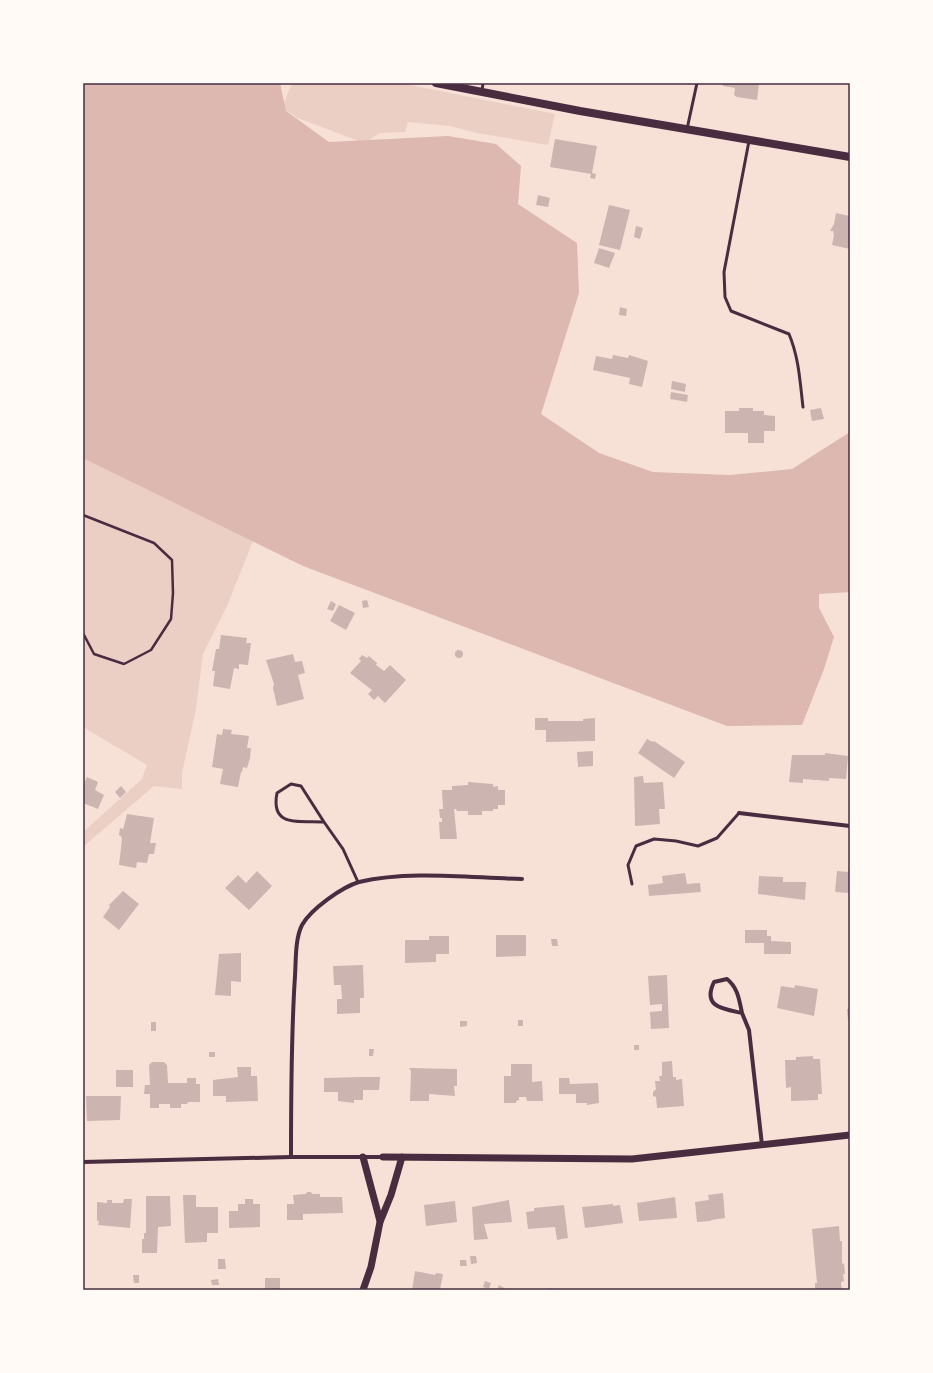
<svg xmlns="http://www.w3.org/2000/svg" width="933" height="1373" font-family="'Nunito Sans',sans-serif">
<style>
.green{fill:#ebcfc5}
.water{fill:#dcb8b0}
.building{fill:#ccb4b1}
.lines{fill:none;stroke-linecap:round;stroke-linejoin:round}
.path{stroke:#4a2c40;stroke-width:2.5}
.service{stroke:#4a2c40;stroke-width:3}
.minor{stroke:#4a2c40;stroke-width:4}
.tertiary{stroke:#4a2c40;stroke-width:7}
.secondary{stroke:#4a2c40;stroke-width:8}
.neatline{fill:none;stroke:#4a2c40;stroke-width:1.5}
</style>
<rect width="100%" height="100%" fill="#f7e1d7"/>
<g class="green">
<polygon points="292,83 400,83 555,114 548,145 477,133 450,126 408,122 405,132 380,133 364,143 298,118 282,108"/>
<polygon points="83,457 253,541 227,606 203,654 196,709 182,773 182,789 154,786 84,846 83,832 142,779 147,765 83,727"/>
</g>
<polygon class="water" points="83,83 280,83 286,111 329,142 448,136 496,144 521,166 518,204 577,243 579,293 541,414 599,453 653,472 730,475 792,469 850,432 850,592 819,594 819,608 834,637 824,669 802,725 727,726 303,566 83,458"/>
<g class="building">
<polygon points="723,83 759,83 757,100 737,97 734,95 735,88 723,86"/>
<polygon points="555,139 597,146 592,173 596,174 595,179 590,178 591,174 550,167"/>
<polygon points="538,195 550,198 548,207 536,205"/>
<polygon points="609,205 630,210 620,250 599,245"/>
<polygon points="836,213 850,216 850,249 832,245 834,235 833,231 830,231 834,224"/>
<polygon points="636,226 643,228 640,239 634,237"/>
<polygon points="599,248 615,253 609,268 594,263"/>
<polygon points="620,307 627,309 626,316 619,315"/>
<polygon points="613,355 628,358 629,355 648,361 642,387 629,384 630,378 593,370 596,356 612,359"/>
<polygon points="672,381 686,384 685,392 671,389"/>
<polygon points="671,392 688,395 687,402 670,399"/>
<polygon points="739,408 753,408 753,411 764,411 764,415 775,416 775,431 764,431 764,443 748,443 748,433 725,433 725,411 739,411"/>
<polygon points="821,408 824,419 812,421 810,410"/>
<polygon points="367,600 369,607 363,608 362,601"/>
<polygon points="331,601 336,604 333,611 327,609"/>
<polygon points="339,605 355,613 346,630 330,621"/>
<polygon points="221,635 247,638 246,643 251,643 248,665 239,664 239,669 234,668 230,689 213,686 215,671 212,671 216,649 219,649"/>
<circle cx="459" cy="654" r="4"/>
<polygon points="293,654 295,662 302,661 305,673 298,675 304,699 277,706 273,688 274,684 266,660"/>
<polygon points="362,655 367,658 369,656 377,663 376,665 384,671 390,665 406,680 385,703 378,696 374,700 368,694 372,690 350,673 361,661 359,659"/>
<polygon points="535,718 548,718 548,721 583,721 583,719 595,718 595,741 546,742 546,730 535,730"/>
<polygon points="223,729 232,730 231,734 249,736 247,748 251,748 250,758 247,768 243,767 242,772 241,772 238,787 220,784 223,769 212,767 217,734 222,735"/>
<polygon points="647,739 653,742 654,741 685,762 674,778 638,753"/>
<polygon points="593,751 593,766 578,767 577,752"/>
<polygon points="825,753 848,756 846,779 829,778 829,781 803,779 803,783 789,782 792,755 825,755"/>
<polygon points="643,776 644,783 663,782 665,809 659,809 660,824 635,826 634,777"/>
<polygon points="87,777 98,782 95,790 104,795 98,809 83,803 83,786"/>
<polygon points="468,782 493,784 493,787 498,786 498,790 505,790 505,805 498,805 498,809 493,809 493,811 482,811 482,815 468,815 468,811 457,811 456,809 454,809 457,839 440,839 439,822 442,822 442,818 440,818 439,809 443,809 442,790 452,790 452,786 468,785"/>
<polygon points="121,786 126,792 120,798 115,792"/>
<polygon points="127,814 154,818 150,843 156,843 154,854 149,854 147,863 137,862 136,868 119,865 122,839 121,836 119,835 120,828 123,829 124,826"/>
<polygon points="849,865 850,893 835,892 837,871 848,872"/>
<polygon points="257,871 272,886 249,910 225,888 238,875 246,883"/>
<polygon points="685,873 687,884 700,883 701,892 649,896 648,885 663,883 662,876"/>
<polygon points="759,876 783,877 783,882 806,882 805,900 758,894"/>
<polygon points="123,891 139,904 119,930 103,917 110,907 109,905"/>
<polygon points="745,930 767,930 767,936 771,936 771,941 791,942 791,954 764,954 764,943 745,943"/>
<polygon points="496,935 526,935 526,956 496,957"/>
<polygon points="429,936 449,936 449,954 436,954 436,962 405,963 405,940 429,940"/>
<polygon points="551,939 557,939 558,946 552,946"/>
<polygon points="241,953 241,982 231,981 231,996 215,995 219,954"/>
<polygon points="363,965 364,998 360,998 360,1013 337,1014 337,999 342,999 341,985 334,985 333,966"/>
<polygon points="667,975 669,1028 651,1029 650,1012 662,1011 662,1004 650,1005 648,976"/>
<polygon points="795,985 818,989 814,1016 777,1008 781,986 794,988"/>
<polygon points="847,1009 850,1009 850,1020 848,1020"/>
<rect x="518" y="1020" width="5" height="6"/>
<polygon points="460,1021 467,1021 467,1026 460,1027"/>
<rect x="151" y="1022" width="5" height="9"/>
<rect x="634" y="1045" width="5" height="5"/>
<polygon points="369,1049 374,1049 373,1056 369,1056"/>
<rect x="209" y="1052" width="6" height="5"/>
<polygon points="813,1056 813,1059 820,1059 822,1094 818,1094 818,1100 791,1101 791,1087 786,1088 785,1060 796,1060 796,1057"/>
<polygon points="672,1061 673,1077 676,1077 676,1080 682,1079 684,1106 657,1108 656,1097 653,1096 653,1092 656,1089 655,1081 660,1081 659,1076 662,1076 662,1062"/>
<polygon points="152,1062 164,1062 167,1065 168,1083 187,1083 187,1078 196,1078 196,1084 200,1084 200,1102 188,1102 187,1104 181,1104 181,1108 170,1108 170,1104 159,1104 159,1108 150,1108 150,1094 144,1094 145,1085 150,1085 149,1065"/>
<polygon points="511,1064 532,1064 532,1082 542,1081 543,1101 527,1101 526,1097 519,1097 519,1100 516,1101 516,1103 504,1103 504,1076 511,1076"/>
<polygon points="237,1067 251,1067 251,1076 257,1076 258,1101 226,1102 226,1096 213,1096 213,1080 238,1077"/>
<polygon points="409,1068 457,1069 457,1086 454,1086 455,1096 429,1094 429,1101 410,1101 411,1071"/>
<rect x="116" y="1070" width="17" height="17"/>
<polygon points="361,1077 380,1077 379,1090 363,1090 363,1100 354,1100 354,1103 338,1101 338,1092 324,1092 324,1078"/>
<polygon points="559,1078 569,1078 570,1084 598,1083 599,1103 587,1105 587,1103 576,1103 576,1094 559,1094"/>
<polygon points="86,1096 121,1096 120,1120 87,1121"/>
<polygon points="307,1192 311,1192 312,1194 320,1194 320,1197 342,1197 343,1213 303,1214 303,1220 287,1220 287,1204 294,1204 293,1195 306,1194"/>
<polygon points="723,1193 725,1218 711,1220 711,1221 697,1222 695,1202 709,1200 708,1195"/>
<polygon points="183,1195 196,1195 196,1207 218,1207 218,1233 207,1233 207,1242 185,1243"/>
<polygon points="146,1196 170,1196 171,1226 158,1227 157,1253 142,1253 142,1239 144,1239 144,1233 146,1233"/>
<polygon points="675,1197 677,1218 639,1221 637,1203"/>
<polygon points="124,1199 132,1199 130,1228 98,1225 99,1221 97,1221 97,1202 107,1203 107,1200 112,1200 112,1203 123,1203"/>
<polygon points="245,1199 253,1199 253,1204 260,1204 260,1227 229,1228 229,1211 238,1211 238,1204 245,1204"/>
<polygon points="509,1200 512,1222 484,1224 488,1239 474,1240 472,1207"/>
<polygon points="455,1201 457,1222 426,1226 424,1205"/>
<polygon points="613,1204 613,1206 620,1205 623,1223 585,1228 582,1207"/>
<polygon points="564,1205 568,1238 557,1240 555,1227 528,1229 526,1212 534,1211 534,1208"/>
<polygon points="839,1226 840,1241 842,1241 842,1264 844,1263 845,1274 843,1274 844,1281 841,1282 842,1290 815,1290 815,1283 817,1283 812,1229"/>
<polygon points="470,1256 476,1256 477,1263 471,1264"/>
<polygon points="218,1259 225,1259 226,1269 218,1269"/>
<polygon points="460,1260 466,1260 467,1266 460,1266"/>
<polygon points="415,1271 435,1275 436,1273 443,1274 440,1290 412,1290"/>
<polygon points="133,1275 139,1275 139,1283 134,1283"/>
<rect x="265" y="1278" width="15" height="12"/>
<polygon points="218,1279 219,1285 212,1285 211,1280"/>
<polygon points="485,1281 491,1283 489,1289 483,1287"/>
<polygon points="499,1285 506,1289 505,1290 497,1290"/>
<polygon points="547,1288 558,1289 558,1290 547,1290"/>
</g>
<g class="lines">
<polyline class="path" points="83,515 154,543 172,560 173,593 171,619 151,650 124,664 94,654 83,633"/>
<g class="service">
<polyline points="482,91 483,83"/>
<polyline points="687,129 697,83"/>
<path d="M 749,141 L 724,272 L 725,297 L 731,311 L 789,334 C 799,358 800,382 803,407"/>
<path d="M 324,822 L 301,786 L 291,784 L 277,793 C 270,829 301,820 324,822 L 343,849 L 358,882"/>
<polyline points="632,884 628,865 636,846 654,839 676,841 698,846 717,838 739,813"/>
</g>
<g class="minor">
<polyline points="739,813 850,826"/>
<path d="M 742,1013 C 739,999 738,988 727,979 L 714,982 C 702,1007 723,1009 742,1013 L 749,1030 L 762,1145"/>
<path d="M 291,1157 C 291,1097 291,1036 295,976 C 296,960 295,939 302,925 C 311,909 342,887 359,882 C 410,870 471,878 522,879"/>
<polyline points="83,1162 291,1157 383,1157"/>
</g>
<g class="tertiary">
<polyline points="363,1157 380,1221"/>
<polyline points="383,1157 632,1159 850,1135"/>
<polyline points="363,1290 371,1267 380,1222 391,1195 402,1157"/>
</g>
<polyline class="secondary" points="436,83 580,111 850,157"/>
</g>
<rect width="933" height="1373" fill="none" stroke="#fffaf5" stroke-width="168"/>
<rect x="84" y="84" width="765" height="1205" class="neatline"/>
</svg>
